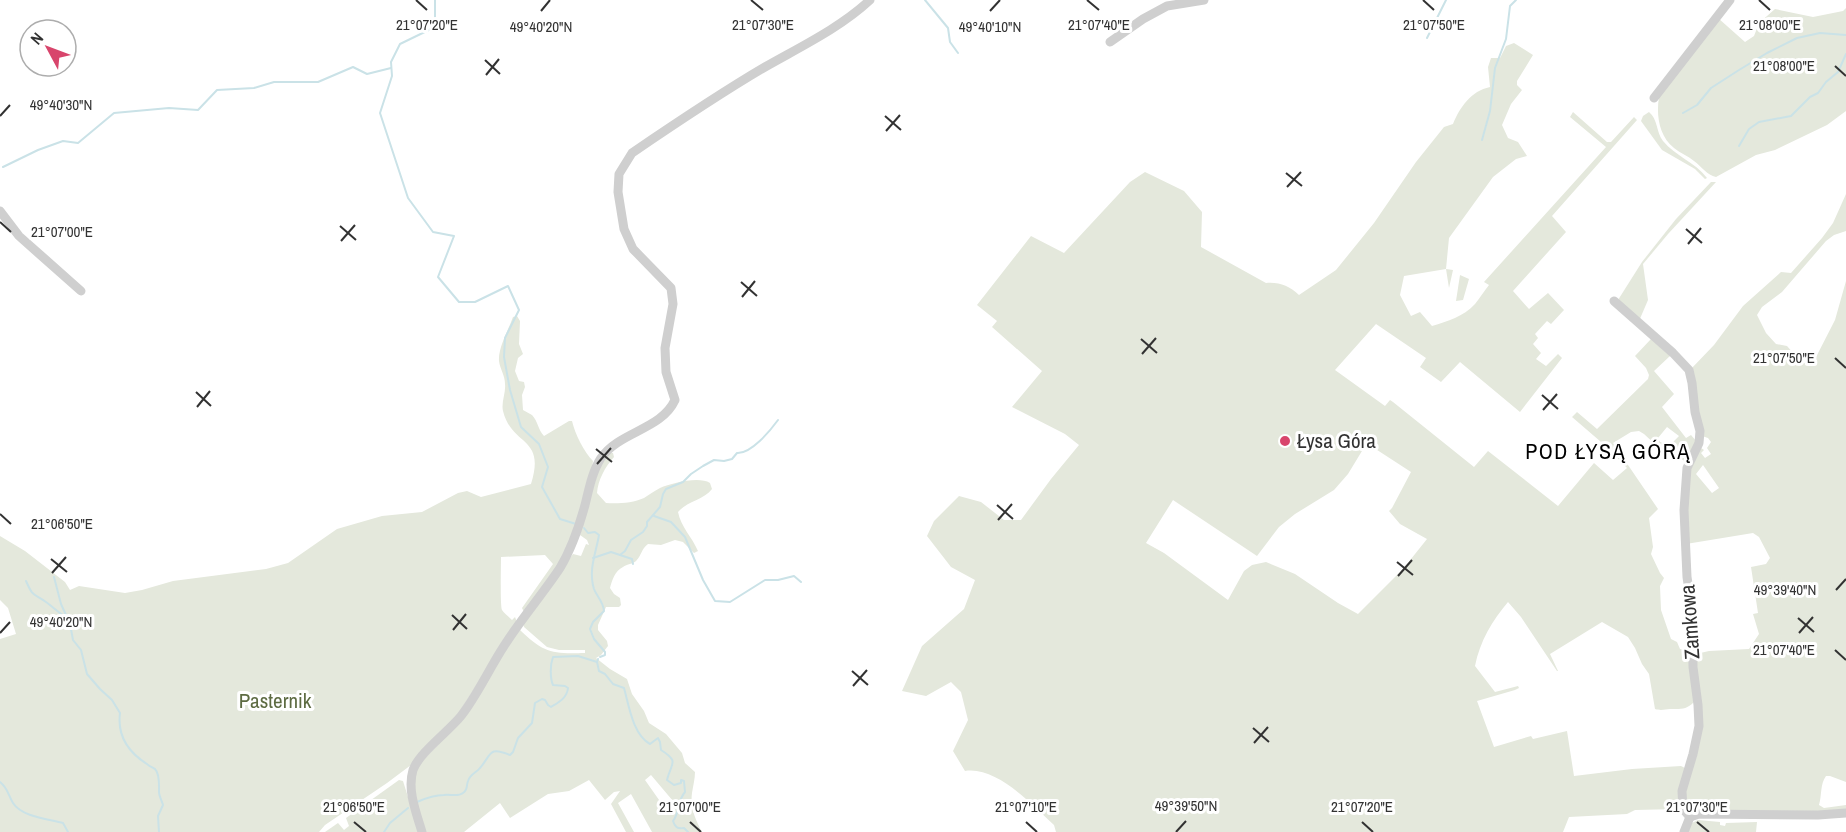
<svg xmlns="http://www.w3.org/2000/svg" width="1846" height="832" font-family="'Archivo Narrow',sans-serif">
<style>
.green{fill:#e4e8dc;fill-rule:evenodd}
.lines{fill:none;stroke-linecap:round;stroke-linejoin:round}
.stream{stroke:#cae2e7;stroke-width:2}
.minor{stroke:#cfcfcf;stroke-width:9}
.ticks{fill:none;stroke:#323232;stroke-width:2}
.poi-dot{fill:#d8456c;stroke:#fff;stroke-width:2}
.labels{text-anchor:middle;stroke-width:6;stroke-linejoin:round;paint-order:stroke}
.poi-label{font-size:21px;fill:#323232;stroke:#fff;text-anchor:start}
.street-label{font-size:21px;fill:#323232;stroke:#fff}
.park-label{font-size:21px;fill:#5d6b42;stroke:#fff}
.neighbourhood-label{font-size:22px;letter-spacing:1.5px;fill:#000;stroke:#fff}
.ticks-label{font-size:15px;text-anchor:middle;fill:#323232;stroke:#fff;stroke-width:6;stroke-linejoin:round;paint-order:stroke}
</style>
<rect width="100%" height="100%" fill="#fff"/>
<g class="green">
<path d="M 1846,8 L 1846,111 L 1827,125 L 1775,150 L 1756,155 L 1716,177 C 1707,175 1702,167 1694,161 C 1688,156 1680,153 1674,148 C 1659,136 1656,115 1659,97 L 1718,18 L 1745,42 L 1754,36 L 1759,23 L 1775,9 L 1813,17 L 1843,11 Z"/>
<path d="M 1514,43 L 1533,55 L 1517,81 L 1517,85 L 1522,90 L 1511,104 L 1502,125 L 1508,138 L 1518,142 L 1527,156 L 1516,159 L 1493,177 L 1449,238 L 1446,269 L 1453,270 L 1449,288 L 1446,269 L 1404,276 L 1400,295 L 1411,316 L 1420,312 L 1432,326 C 1448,321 1463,317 1475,304 C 1480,298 1484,291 1489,285 L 1484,282 L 1606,147 L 1570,117 L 1573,112 L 1607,142 L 1611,142 L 1634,117 L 1637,120 L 1552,216 L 1566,232 L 1513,291 L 1529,309 L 1548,293 L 1564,310 L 1551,324 L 1547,321 L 1535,334 L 1538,338 L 1533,344 L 1541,353 L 1536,359 L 1546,366 L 1558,354 L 1562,358 L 1520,412 L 1460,362 L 1441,382 L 1420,367 L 1426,358 L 1376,324 L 1335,370 L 1385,406 L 1390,400 L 1393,402 L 1474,467 L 1488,451 L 1558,506 L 1594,463 L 1613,480 L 1627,468 L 1608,448 L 1572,417 L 1577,412 L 1597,429 L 1648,379 L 1649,375 L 1646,368 L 1635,356 L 1651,339 L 1670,356 L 1654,371 L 1674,394 L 1662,407 L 1686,438 L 1691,435 L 1697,442 L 1687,463 L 1673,453 L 1658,447 L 1644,434 L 1639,431 L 1631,432 L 1613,443 L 1658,509 L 1649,518 L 1653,547 L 1651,554 L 1660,573 L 1664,578 L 1660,586 L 1661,610 L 1671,639 L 1677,642 L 1680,649 L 1690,649 L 1694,702 C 1686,710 1681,709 1670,709 C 1665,709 1662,711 1655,709 L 1649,674 L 1642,664 L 1635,648 L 1628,637 L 1602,622 L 1550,654 L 1558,671 L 1557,671 L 1521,617 L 1508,602 C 1492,621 1480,641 1475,666 L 1495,692 L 1518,686 L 1519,688 L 1515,690 L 1477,701 L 1494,747 L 1531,736 L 1533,739 L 1567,731 L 1574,776 L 1632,769 L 1681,766 L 1685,768 L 1679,794 L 1678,809 L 1635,810 L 1627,814 L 1569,817 L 1563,832 L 1056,832 L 1054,825 C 1032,805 997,766 965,771 L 953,751 L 968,720 L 961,692 L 951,682 L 926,696 L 902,691 L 922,646 L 964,609 L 975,580 L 951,567 L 927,536 L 934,521 L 959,496 L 981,502 L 1004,520 L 1021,520 L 1051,479 L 1079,445 L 1065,434 L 1012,407 L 1042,371 L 992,327 L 997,321 L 977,305 L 1031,236 L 1064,253 L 1130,182 L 1145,172 L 1184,191 L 1202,212 L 1201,247 L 1266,283 C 1280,282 1289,286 1299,295 L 1336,270 L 1374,223 L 1416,162 L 1444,127 L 1453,124 C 1460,107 1471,91 1490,87 L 1488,67 L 1491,58 L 1500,58 L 1506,46 ZM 1667,427 L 1679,436 L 1670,445 L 1660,442 L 1658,438 ZM 1365,446 L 1371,446 L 1411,472 L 1392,508 L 1389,511 L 1400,524 L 1427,539 L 1403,569 L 1358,614 L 1338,603 L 1295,574 L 1266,562 L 1252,565 L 1244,571 L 1228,600 L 1164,553 L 1146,543 L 1173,500 L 1257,556 L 1279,527 L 1295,514 L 1334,490 L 1348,474 Z"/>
<path d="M 1649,112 C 1658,119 1656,132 1663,141 C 1675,156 1695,162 1707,178 L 1705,179 L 1695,169 L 1662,150 L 1641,121 L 1643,116 Z"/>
<polygon points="1711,182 1716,182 1668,234 1643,264 1648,300 1639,321 1618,300 1642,262 1676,219"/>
<path d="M 1846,194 L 1846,231 L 1834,235 L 1826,241 L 1782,292 L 1762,307 L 1757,315 L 1766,333 L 1776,344 L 1787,346 L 1801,362 L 1811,365 L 1814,361 L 1835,320 L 1846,281 L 1846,782 L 1830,776 L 1826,776 C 1820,784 1822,795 1819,805 L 1824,808 L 1846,805 L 1846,811 L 1757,812 L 1695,810 L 1686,804 L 1685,787 L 1698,746 L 1696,654 L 1709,651 L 1749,649 L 1759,634 L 1753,614 L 1758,613 L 1751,567 L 1766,564 L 1770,558 L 1759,537 L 1753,533 L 1686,544 L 1689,473 L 1701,448 L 1704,450 L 1701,453 L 1705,458 L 1711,454 L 1707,448 L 1711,442 L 1708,438 L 1702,436 L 1690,370 L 1714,345 L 1743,306 L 1781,272 L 1791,273 L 1822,238 L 1833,223 ZM 1703,465 L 1719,488 L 1712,493 L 1696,474 Z"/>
<polygon points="1460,275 1469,279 1463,300 1456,301"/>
<path d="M 517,316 L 520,321 L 519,344 L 523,354 L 518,358 L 515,371 L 519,381 L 524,382 L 525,387 L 522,395 L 523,410 C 526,412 529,413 532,415 C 538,421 538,430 544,436 L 569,421 L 572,421 C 575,434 584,452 593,461 L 592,468 L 579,518 L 561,562 L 524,612 L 522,608 L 553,564 L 545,555 L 501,557 C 501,566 500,605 502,610 C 504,613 509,617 512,620 L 515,617 L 517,622 L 458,714 L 411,765 L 387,783 L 325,825 L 319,832 L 0,832 L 0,639 L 16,634 L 8,608 L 0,600 L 0,536 L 25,551 L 65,582 L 70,590 L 79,586 L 125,593 L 142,590 L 173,581 L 266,569 L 288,563 L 337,529 L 382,516 L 422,512 L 458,493 L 467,491 L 481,497 L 531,484 C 546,436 512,447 503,411 C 501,402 506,393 505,384 C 505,375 500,369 499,361 C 498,348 508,331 513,317 Z"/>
<path d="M 610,453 L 613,453 L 614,457 C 605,467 598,480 597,493 L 606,503 C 617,504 633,503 644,498 C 649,495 654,491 660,488 C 672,483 699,476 710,483 L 712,489 C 704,500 687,501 678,512 C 681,527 692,537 698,551 L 694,553 L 683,542 L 675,540 L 661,545 L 648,544 C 641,549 642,555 636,561 C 633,564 627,564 623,567 C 615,571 612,580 610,588 L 614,594 L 620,598 L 621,605 L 619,607 L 606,607 L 598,625 L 598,630 L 607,641 L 608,646 L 601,655 L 596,658 L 610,669 L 627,679 L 632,694 L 644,711 L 649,723 L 666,734 L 682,753 L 685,763 L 695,772 C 695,779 693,786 692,793 C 690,807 695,819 702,832 L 652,832 L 631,794 L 618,803 L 634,832 L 626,832 L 611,804 L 620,791 L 614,792 L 605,800 L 589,780 L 569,791 L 548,794 L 510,818 L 500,803 L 464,832 L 425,832 L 414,793 L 414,775 L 421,762 L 438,745 L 519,629 C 544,653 551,654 585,653 L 585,650 L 559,650 L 547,647 L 524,627 L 523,624 L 573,554 L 581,556 L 586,544 L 589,545 L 587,540 L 580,535 L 599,468 ZM 651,775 L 673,801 L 664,807 L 645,780 Z"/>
<polygon points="399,780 403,781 419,832 325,832 338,823 344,830 349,826 346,818"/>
<polygon points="1698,820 1720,822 1720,825 1725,826 1726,823 1757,822 1756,832 1688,832 1692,823"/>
</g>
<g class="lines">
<g class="stream">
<polyline points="435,0 435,27 400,44 391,62 392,76 380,113 408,198 433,232 454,236 438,277 459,302 475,302 508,286 519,310 505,338 504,357 510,390 521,427 539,444 548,467 542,487 560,519 576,524"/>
<polyline points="925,0 948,28 950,42 958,53"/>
<polyline points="1427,38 1446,0"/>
<polyline points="1683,113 1697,105 1711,88 1739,70 1767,53 1797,38 1820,33 1846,35"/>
<polyline points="1482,140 1490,111 1495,68 1506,39 1510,6 1516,0"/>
<polyline points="1739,146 1749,129 1759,122 1791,116 1810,97 1818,93 1826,82 1838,72 1846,54"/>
<polyline points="3,167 38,150 63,141 78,143 114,113 169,108 198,110 217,90 254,88 274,82 318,82 353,67 367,74 391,68"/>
<polyline points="654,516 671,522 685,537 703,580 715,601 730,602 765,580 778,580 794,576 801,582"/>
<path d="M 584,528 L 588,533 L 595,532 L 599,535 C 596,553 588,570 594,589 C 597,597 603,601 604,611 L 593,622 L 590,629 L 594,639 L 605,652 L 605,655 L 600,657"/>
<polyline points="620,555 632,559 633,564"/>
<path d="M 593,558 L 611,552 L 620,555 L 625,551 L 631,540 L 643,532 L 647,526 L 647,522 L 660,507 L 663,494 L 666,489 L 683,482 L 691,474 L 703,466 L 714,460 L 724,461 L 732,459 L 737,453 C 751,454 770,431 778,420"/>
<path d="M 54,577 L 61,604 L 70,624 L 73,640 L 81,650 L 87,674 L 100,689 L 112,700 L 120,713 C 117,736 128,752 147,764 C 147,765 154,768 155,769 C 160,774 159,785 159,792 C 159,796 162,801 163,805 L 158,816 L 159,832"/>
<path d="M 26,581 C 33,597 33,593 46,602 C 53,607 59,613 66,617"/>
<path d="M 597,662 L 599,671 L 605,674 L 613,684 L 624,688 C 629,706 633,735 650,744 L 658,738 L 660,742 L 661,750 C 680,762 671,763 667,780 L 674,785 L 681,783 L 681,780 L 684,781 L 685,792 C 677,801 680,812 673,821 C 675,827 677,829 684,828 L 688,832"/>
<path d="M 0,782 C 8,788 8,795 13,803 C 22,817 48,819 63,823 L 68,832"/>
<path d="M 417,802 C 426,798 434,795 444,795 C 450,794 458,797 463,793 C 468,790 466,786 468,781 C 470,774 476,773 480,768 C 492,754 488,746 510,755 L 513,752 L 518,738 L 532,723 L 535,703 L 542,699 L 545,700 L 548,705 L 551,707 C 559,702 567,698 568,688 L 565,686 L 553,685 C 550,678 550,665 553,657 L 578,656 L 597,662 L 598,659"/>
<polyline points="384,832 390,823 408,808"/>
</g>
<g class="minor">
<polyline points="1110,42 1143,19 1167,6 1204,0"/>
<polyline points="1654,98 1730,0"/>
<polyline points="0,211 19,236 81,291"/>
<polyline points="1614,301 1673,353 1689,370 1692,383 1695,412 1700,431 1699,443 1687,468 1684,510 1687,577 1692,610 1693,667 1698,705 1699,726 1693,754 1682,791 1683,809 1690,817"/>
<polyline points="1690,817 1699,814 1818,815 1846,813"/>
<path d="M 422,832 C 416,812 407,790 413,770 C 419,753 449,731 461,716 C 478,694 489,669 504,646 C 521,619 542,595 560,568 C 572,548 579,527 585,505 C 589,489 592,472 601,458 C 620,431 661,430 675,400 L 666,372 L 665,348 L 673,304 L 671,288 L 633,249 L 624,229 L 618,192 L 619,174 L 632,153 C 676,123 719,94 765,67 C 800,47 840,28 870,0"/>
<polyline points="1684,832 1690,817"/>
</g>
</g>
<path class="ticks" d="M 416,0 L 427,10M 751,0 L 763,10M 1087,0 L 1099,10M 1423,0 L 1434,10M 1759,0 L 1770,10M 541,11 L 550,0M 990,11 L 1000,0M 485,60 L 500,74M 1835,66 L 1846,76M 486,75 L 499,59M 0,116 L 10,105M 885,116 L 901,130M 886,131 L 900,115M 1286,173 L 1302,186M 1287,187 L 1301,172M 0,222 L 11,232M 340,226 L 356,240M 1686,229 L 1702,243M 341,241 L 355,225M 1688,244 L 1701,228M 741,282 L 757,296M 742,297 L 755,281M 1141,339 L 1157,353M 1142,354 L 1156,338M 1835,358 L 1846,368M 196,392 L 211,406M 1542,395 L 1558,409M 197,407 L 210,391M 1543,410 L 1557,394M 596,449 L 612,462M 597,464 L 611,448M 997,505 L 1013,519M 0,514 L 11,524M 998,520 L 1012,504M 51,559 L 67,572M 1397,562 L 1413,575M 52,573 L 66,557M 1398,576 L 1412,560M 1836,590 L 1846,579M 452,615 L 467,629M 1798,618 L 1814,632M 453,630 L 466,614M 0,633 L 10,622M 1799,633 L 1813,617M 1835,650 L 1846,660M 852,671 L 868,685M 853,686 L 867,670M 1253,728 L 1269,742M 1254,743 L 1268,727M 354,822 L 366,832M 690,822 L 701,832M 1026,822 L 1037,832M 1362,822 L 1373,832M 1697,822 L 1709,832M 1176,832 L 1186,821"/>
<circle class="poi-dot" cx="1285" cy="441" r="6"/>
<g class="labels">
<g class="poi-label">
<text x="1297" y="448">Łysa Góra</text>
</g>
<g class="street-label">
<text transform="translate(1690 622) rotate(-94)" y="7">Zamkowa</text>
</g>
<g class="park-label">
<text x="275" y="708">Pasternik</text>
</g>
<g class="neighbourhood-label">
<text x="1608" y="459">POD ŁYSĄ GÓRĄ</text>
</g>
</g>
<g class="ticks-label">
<text x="1770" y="30">21°08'00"E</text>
<text x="427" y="30">21°07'20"E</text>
<text x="763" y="30">21°07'30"E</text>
<text x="1099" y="30">21°07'40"E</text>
<text x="1434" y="30">21°07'50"E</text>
<text x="541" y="32">49°40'20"N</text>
<text x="990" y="32">49°40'10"N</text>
<text x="1784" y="71">21°08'00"E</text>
<text x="61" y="110">49°40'30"N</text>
<text x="62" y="237">21°07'00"E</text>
<text x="1784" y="363">21°07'50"E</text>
<text x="62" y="529">21°06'50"E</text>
<text x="1785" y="595">49°39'40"N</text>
<text x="61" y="627">49°40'20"N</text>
<text x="1784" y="655">21°07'40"E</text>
<text x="1186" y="811">49°39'50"N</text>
<text x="354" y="812">21°06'50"E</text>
<text x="690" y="812">21°07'00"E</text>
<text x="1026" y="812">21°07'10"E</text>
<text x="1362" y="812">21°07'20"E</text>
<text x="1697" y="812">21°07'30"E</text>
</g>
<g transform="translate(48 48) rotate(311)"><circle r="28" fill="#ffffff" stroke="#adadad" stroke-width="1.5"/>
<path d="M0-4.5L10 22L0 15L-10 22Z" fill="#d8456c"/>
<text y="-9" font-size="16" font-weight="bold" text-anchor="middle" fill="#323232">N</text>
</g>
</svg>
